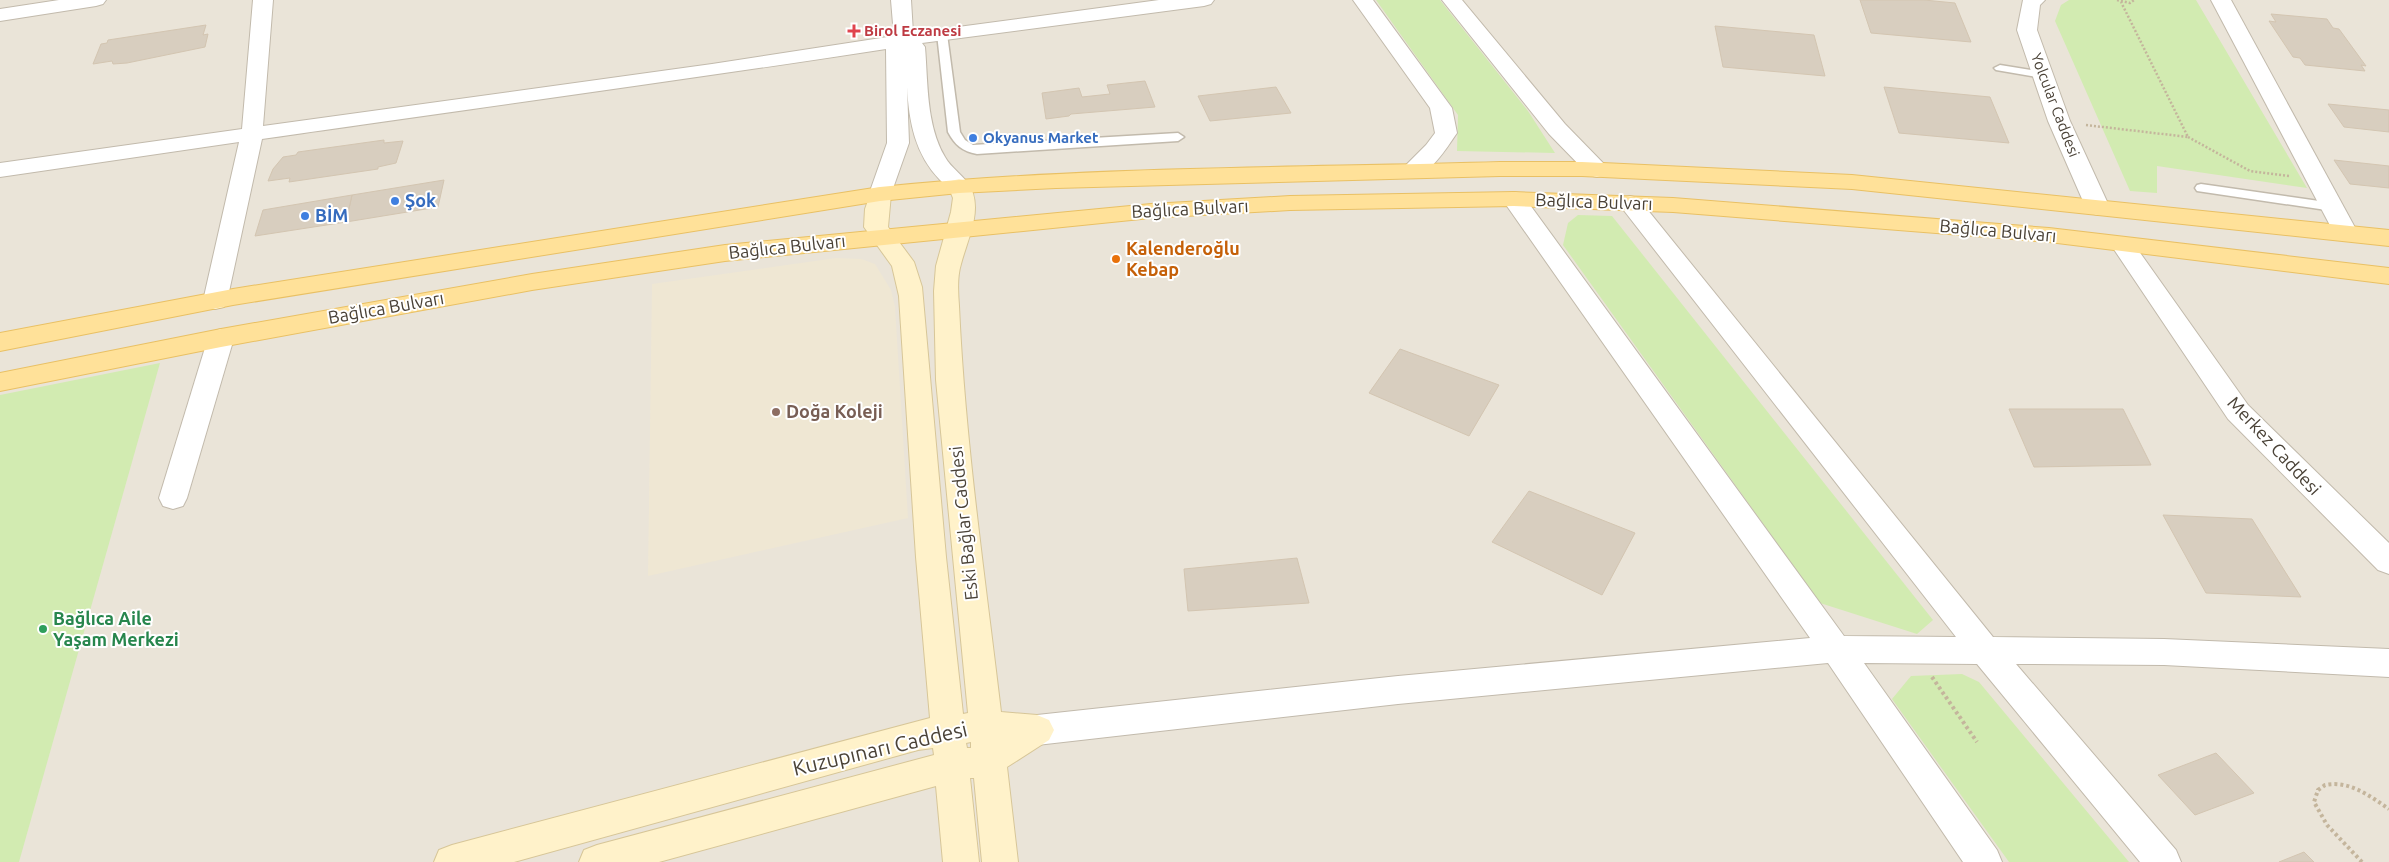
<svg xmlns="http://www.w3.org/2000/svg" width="2389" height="862" font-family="Ubuntu,sans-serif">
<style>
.residential{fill:#eae4d8}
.education{fill:#efe7d3}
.green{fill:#d2ebb1}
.building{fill:#d8cebf;stroke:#d3c5b1}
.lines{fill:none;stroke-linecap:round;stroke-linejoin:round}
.lane-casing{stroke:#c2baac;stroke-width:3}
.street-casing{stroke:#c2baac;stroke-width:2}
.secondary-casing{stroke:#d7c698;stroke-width:2}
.primary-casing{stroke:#e9c064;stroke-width:2}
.path-far1{stroke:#c4b59c;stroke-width:2.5;stroke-dasharray:2 2;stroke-linecap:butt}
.path{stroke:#c4b59c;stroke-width:4;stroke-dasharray:3 3;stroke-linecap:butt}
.lane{fill:#fff;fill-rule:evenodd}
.street{fill:#fff;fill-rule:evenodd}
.secondary{fill:#fff2ca;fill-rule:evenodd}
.primary{fill:#ffe199;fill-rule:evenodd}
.health-dot{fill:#e0444e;stroke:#fff;stroke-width:2}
.shop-dot{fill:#3f7fe0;stroke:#fff;stroke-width:2}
.food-dot{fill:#e8710a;stroke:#fff;stroke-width:2}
.education-dot{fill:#8d6e63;stroke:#fff;stroke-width:2}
.leisure-dot{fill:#2e9e5b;stroke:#fff;stroke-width:2}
.labels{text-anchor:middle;stroke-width:4;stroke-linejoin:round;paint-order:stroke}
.far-health-label{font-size:15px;font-weight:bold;fill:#be3a42;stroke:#fff;text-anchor:start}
.far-street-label{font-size:15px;fill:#4a4237;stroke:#fff}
.far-shop-label{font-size:15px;font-weight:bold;fill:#366cbe;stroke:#fff;text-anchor:start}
.shop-label{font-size:18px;font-weight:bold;fill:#366cbe;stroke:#fff;text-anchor:start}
.street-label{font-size:18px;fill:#4a4237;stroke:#fff}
.food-label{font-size:18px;font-weight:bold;fill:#c56008;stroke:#fff;text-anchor:start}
.education-label{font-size:18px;font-weight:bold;fill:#785e54;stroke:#fff;text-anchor:start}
.leisure-label{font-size:18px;font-weight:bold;fill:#27864d;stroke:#fff;text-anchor:start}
.near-street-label{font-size:21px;fill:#4a4237;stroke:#fff}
</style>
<rect width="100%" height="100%" fill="#f5f2ea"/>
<rect class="residential" x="0" y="0" width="2389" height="862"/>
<polygon class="education" points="836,258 861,259 875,264 891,290 895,307 908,518 648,576 652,284"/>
<g class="green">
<polygon points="1376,0 1440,0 1528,111 1555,153 1457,151 1458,115"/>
<polygon points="2069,0 2196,0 2307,188 2157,166 2157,193 2130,191 2055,21 2061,5"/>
<polygon points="1578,215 1612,216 1933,620 1917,634 1820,603 1563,245 1568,223"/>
<polygon points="160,363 19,862 0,862 0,395"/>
<polygon points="1962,674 1979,682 2129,862 2009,862 1892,699 1911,676"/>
</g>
<g class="building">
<polygon points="1860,0 1924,0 1955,3 1971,42 1871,33"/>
<polygon points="2271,14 2327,19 2333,28 2339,29 2366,66 2361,65 2365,71 2305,65 2300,58 2293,57 2269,21 2276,22"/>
<polygon points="206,25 203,35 208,34 205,47 127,63 113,64 112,61 93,64 101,44 107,43 108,40"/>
<polygon points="1715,26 1814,35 1825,76 1723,67"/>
<polygon points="1145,81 1155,107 1071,114 1069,116 1046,119 1042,93 1079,88 1082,97 1110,94 1107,85"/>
<polygon points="1276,87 1291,113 1210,121 1198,96"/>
<polygon points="1884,87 1990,97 2009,143 1899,133"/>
<polygon points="2328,104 2389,110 2389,132 2344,127"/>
<polygon points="384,140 384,143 403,141 396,163 378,167 378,169 289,182 290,178 268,181 273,169 283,157 296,155 298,152"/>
<polygon points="2334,160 2389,166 2389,188 2350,184"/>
<polygon points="444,180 438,207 346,222 352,195"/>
<polygon points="352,195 346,222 255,236 263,210"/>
<polygon points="1400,349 1499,385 1469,436 1369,393"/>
<polygon points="2009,409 2123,409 2151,465 2034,467"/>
<polygon points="1529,491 1635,533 1602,595 1492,542"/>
<polygon points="2163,515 2252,519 2301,597 2206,593"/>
<polygon points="1297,558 1309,603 1188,611 1184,569"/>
<polygon points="2216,753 2254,793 2195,815 2158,775"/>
<polygon points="2304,852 2314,862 2279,862"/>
</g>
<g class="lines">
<g class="lane-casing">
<g id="lane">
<path d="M 942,31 L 947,34 L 960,132 L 965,140 L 973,145 L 1178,133 L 1184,137 L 1178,141 L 977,154 C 962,151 955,145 948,132 L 937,34 Z"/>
<polygon points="2000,65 2043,72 2049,75 2043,78 1996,70 1994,68"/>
<polygon points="2201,184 2333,203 2339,207 2333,211 2197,191 2195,188 2197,185"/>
</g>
</g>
<g class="street-casing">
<g id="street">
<polygon points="59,0 106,0 103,4 96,6 0,21 0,9"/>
<path d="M 253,0 L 273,0 L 263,126 L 712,64 L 894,36 L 891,0 L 911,0 L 913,33 L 1159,0 L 1214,0 L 1211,4 L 1204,6 L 922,43 L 925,47 C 928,82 926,125 945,157 C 951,168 963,175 970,186 L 967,191 C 954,194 949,189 940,180 C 915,154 909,122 907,87 L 909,143 L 891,194 L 888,199 L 880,201 L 872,199 L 869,194 L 887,143 L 886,49 C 678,81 470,109 262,139 L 227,301 L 224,307 L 215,309 L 206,307 L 203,301 L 239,142 L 0,177 L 0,163 L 242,129 Z"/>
<path d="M 1353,0 L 1373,0 L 1452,108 L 1457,133 C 1445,150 1427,182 1403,176 L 1400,171 L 1426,145 L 1435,133 L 1430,108 Z"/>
<polygon points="1442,0 1462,0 1565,124 1605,165 1608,170 1605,175 1597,177 1589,175 1549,134"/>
<polygon points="2023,0 2045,0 2040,5 2037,30 2070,121 2110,208 2106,213 2098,215 2090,213 2086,208 2048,121 2017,30"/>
<polygon points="2211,0 2231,0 2358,233 2354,238 2346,240 2338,238 2334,233"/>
<polygon points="1514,192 1522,194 1844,636 1956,637 1622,208 1618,203 1622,198 1630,196 1638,198 1993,637 2164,639 2389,649 2389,677 2164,665 2016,664 2176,850 2181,862 2140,862 1977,664 1864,663 1997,850 2002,862 1963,862 1828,663 1398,704 1037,745 1025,740 1020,730 1025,720 1037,715 1398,676 1810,638 1502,199 1506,194"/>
<polygon points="2123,237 2131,240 2248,405 2389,543 2389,574 2378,570 2228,419 2111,245 2115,240"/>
<polygon points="221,329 230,332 234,338 187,498 183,506 173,509 163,506 159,498 208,338 212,332"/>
</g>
</g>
<g class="secondary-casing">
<path id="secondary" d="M 959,179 L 967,181 C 985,207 968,237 961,264 C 957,277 958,292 959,306 C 965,441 985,577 1001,712 L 1037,715 L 1049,720 L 1054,730 L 1049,740 L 1007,767 L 1018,862 L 982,862 L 974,778 L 970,778 L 979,862 L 943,862 L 936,786 L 659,862 L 579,862 L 584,850 L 597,845 L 934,755 L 933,748 L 918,750 L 514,862 L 434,862 L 439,850 L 452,845 L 930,718 L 916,557 L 899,296 L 892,266 L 864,227 L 865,209 L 872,189 L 880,187 L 888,189 L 891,194 L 888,227 L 914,262 L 922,287 L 946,557 L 963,714 L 968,713 L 936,380 L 934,291 L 936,266 L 951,212 L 953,198 L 948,186 L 951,181 ZM 971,742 L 971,748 L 967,748 L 966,743 Z"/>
</g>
<g class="primary-casing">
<g id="primary">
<path d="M 1500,162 L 1582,162 L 1852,175 L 2389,230 L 2389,246 L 1852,189 L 1582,176 L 1500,176 L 1056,188 L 959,193 L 880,201 L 233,305 L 0,351 L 0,333 L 233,289 L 880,187 C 1086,166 1294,168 1500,162 Z"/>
<polygon points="1514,192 1673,198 2049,228 2389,268 2389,284 2049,242 1673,212 1514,206 1290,210 1151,218 725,261 532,290 221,347 0,391 0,373 221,329 532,274 725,245 1151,204 1290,196"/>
</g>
</g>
<g class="path-far1">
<polyline points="2117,0 2130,3 2134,0"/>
<polyline points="2086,125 2188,137 2121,2"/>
<polyline points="2188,137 2250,171 2289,176"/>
</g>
<g class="path">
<polyline points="1932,677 1977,742"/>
<path d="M 2362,862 L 2327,825 L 2314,802 L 2318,790 L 2325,785 C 2349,780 2370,796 2389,809"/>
</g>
<use href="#lane" class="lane"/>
<use href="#street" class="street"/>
<use href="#secondary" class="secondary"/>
<use href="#primary" class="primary"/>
</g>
<path class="health-dot" d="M851.5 23.5h5v5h5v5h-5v5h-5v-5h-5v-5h5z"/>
<g class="shop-dot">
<circle cx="973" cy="138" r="5"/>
<circle cx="395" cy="201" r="5"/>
<circle cx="305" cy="216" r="5"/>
</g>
<circle class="food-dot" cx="1116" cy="259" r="5"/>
<circle class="education-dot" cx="776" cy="412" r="5"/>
<circle class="leisure-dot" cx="43" cy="629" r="5"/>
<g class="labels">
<g class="far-health-label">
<text x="864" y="36">Birol Eczanesi</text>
</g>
<g class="far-street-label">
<text transform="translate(2055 105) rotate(69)" y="5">Yolcular Caddesi</text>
</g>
<g class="far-shop-label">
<text x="983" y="143">Okyanus Market</text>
</g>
<g class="shop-label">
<text x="405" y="207">Şok</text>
<text x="315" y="222">BİM</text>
</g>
<g class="street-label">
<text transform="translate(1594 202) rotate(2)" y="6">Bağlıca Bulvarı</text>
<text transform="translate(1190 209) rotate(-3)" y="6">Bağlıca Bulvarı</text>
<text transform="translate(1998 231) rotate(5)" y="6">Bağlıca Bulvarı</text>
<text transform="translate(787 247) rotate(-6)" y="6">Bağlıca Bulvarı</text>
<text transform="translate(386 308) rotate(-10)" y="6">Bağlıca Bulvarı</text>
<text transform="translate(2274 446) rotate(47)" y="6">Merkez Caddesi</text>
<text transform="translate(964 523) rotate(-96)" y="6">Eski Bağlar Caddesi</text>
</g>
<g class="food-label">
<text x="1126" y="255">Kalenderoğlu<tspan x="1126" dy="21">Kebap</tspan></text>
</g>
<g class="education-label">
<text x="786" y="418">Doğa Koleji</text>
</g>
<g class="leisure-label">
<text x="53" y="625">Bağlıca Aile<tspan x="53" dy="21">Yaşam Merkezi</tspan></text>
</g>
<g class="near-street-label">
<text transform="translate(880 749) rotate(-13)" y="7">Kuzupınarı Caddesi</text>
</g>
</g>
</svg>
